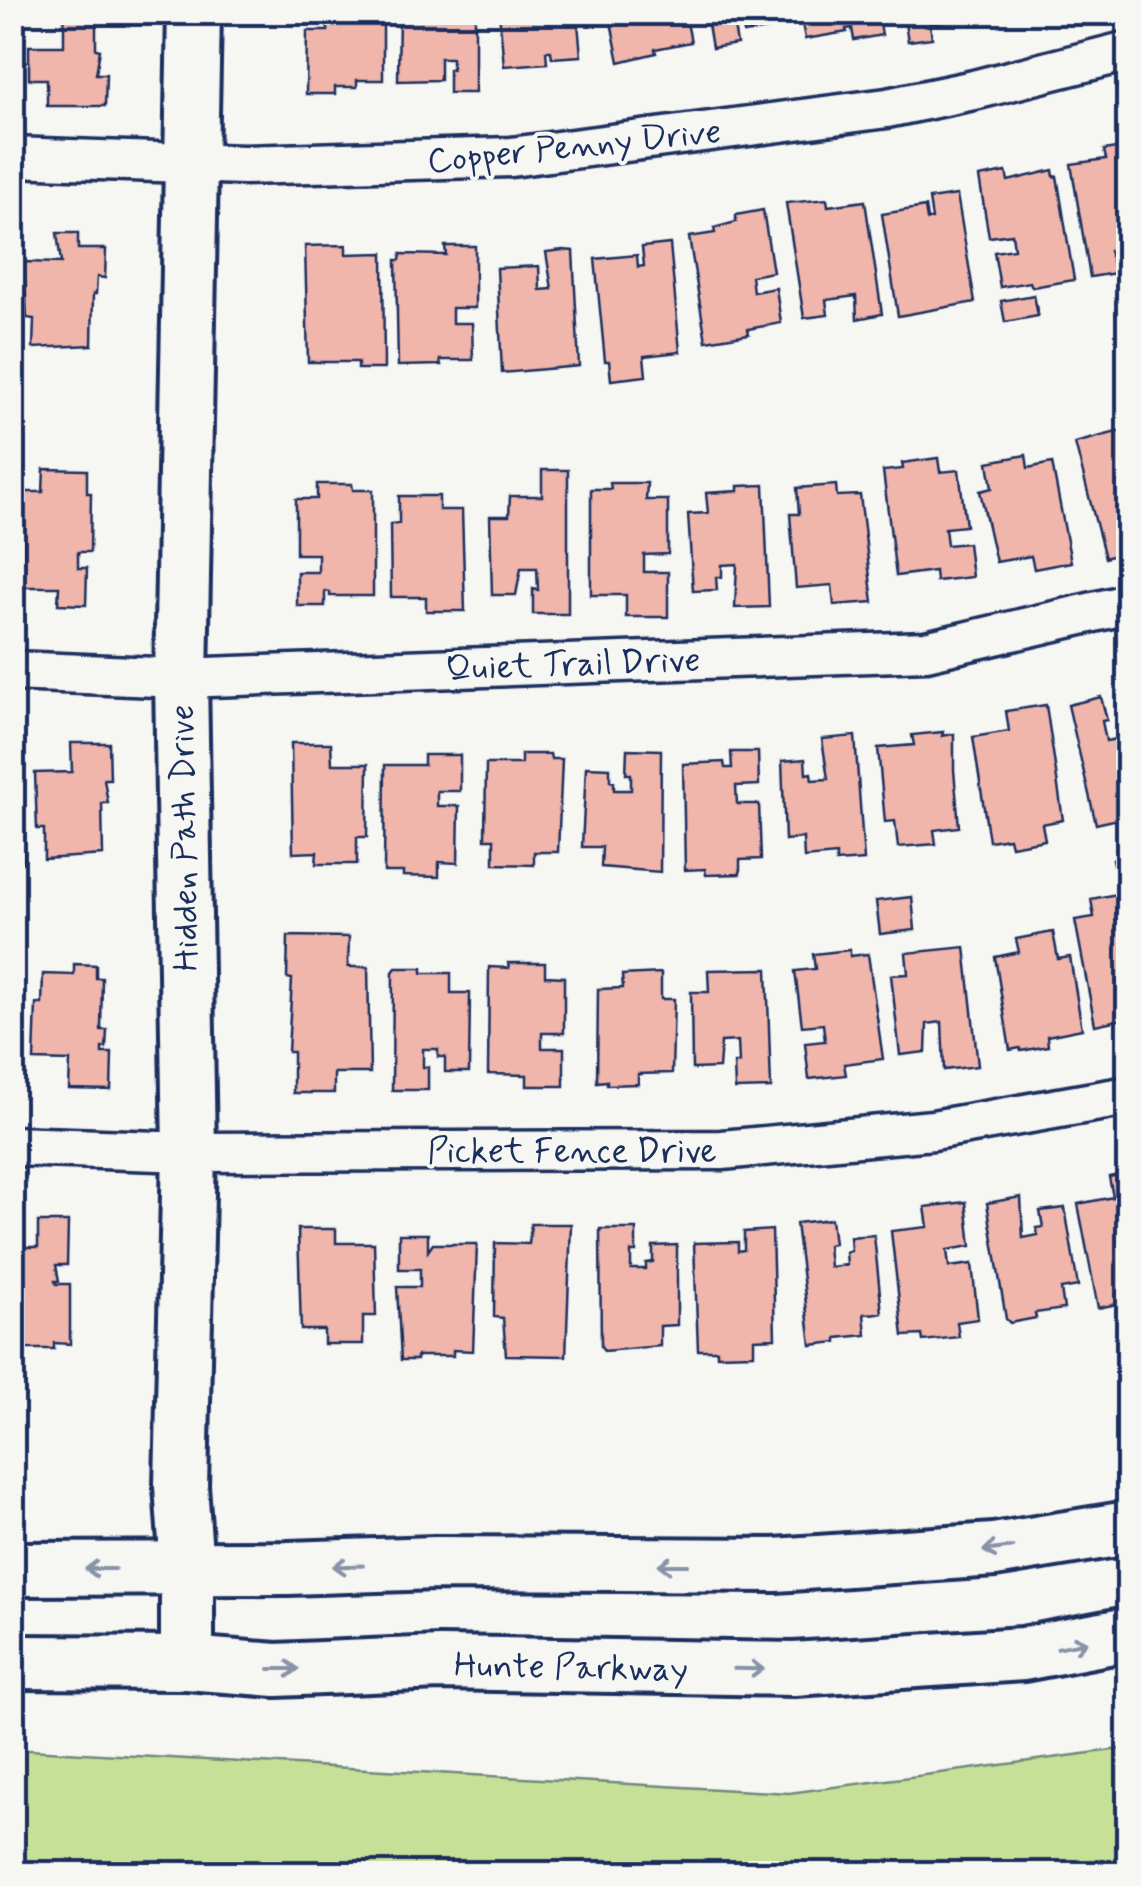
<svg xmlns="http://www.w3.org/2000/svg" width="1141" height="1886" font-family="Mynerve,sans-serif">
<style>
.green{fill:#c7e097;stroke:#71887a;stroke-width:2.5}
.building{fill:#f1b6ab;stroke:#1b2f5e;stroke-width:2.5}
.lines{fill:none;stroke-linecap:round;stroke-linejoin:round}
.street-casing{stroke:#1b2f5e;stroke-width:45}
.secondary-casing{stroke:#1b2f5e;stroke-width:60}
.street{stroke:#f6f6f2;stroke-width:38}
.secondary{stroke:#f6f6f2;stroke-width:52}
.oneway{stroke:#8892a8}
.labels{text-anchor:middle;stroke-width:8;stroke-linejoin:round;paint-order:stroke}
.street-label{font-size:35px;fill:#1b2f5e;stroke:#f6f6f2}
</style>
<rect width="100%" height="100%" fill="#f6f6f2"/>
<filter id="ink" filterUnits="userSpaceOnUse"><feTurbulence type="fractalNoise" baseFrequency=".01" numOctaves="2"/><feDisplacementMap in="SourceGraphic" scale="20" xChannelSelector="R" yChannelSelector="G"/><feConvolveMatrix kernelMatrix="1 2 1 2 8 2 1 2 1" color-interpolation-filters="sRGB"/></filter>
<g filter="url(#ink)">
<polygon class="green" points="1128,1748 1128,1873 13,1873 13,1749 789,1793"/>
<g class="building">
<polygon points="64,12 96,12 96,49 100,50 96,74 106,74 105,106 47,106 47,79 29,79 29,46 64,46"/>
<polygon points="305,12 383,12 383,80 357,80 357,87 335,87 335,94 306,94 307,31 328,31 328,17 305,17"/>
<polygon points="399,12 475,12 475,93 449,93 449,69 452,69 452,58 440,58 440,80 398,81"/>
<polygon points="499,12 577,12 581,56 552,58 551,51 546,51 547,63 504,66"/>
<polygon points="609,12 685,12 691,42 655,49 656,53 619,62"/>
<polygon points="706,12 729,12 730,21 733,20 737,44 712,48"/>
<polygon points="741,12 784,12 786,26 744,33"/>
<polygon points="800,12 878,12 882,35 854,40 852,28 846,29 847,32 805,39"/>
<polygon points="903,12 965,12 944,16 945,22 930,24 932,38 908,41"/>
<polygon points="1128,146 1128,248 1109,251 1116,273 1090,277 1071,164 1106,159 1104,150"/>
<polygon points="1053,170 1054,177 1057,176 1074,280 1032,287 1030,282 1000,287 994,252 1014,249 1012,234 989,237 979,177 1006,172 1008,181"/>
<polygon points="957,195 975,302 898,316 882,214 925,207 927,220 932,219 929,199"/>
<polygon points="827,199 828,206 865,201 882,314 857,319 856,296 826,300 828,315 804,318 786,203"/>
<polygon points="763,210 773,272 751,276 753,292 776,288 781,323 748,329 749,334 706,341 689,237 715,233 714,228 736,222 736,215"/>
<polygon points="57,233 78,233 78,249 106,249 105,278 97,277 96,294 93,294 92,345 33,348 34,319 27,318 24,262 61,263"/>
<polygon points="670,244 680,352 644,356 646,376 611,380 609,361 605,361 595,259 637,255 638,267 644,266 642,247"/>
<polygon points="346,245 346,254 383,253 384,369 358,369 358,362 308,362 305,246"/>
<polygon points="445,246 475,246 475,308 452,308 452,323 472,323 473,360 440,360 441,365 398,366 396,260 400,260 401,254 446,255"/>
<polygon points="563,250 573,251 579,366 502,373 497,268 539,266 540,290 552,289 546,252"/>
<polygon points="1034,295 1038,316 1005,322 1001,301"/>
<polygon points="1128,429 1128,502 1123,504 1128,526 1128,551 1105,558 1075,443"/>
<polygon points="1026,455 1028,468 1052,463 1071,562 1034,569 1031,556 996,562 980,491 992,488 988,462"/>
<polygon points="938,458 940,472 959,470 966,526 945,528 947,545 968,543 972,577 936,581 935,571 896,576 883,471 903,469 902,463"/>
<polygon points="44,469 87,470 87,493 91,493 90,552 78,552 78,568 87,568 86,605 58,604 59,587 22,587 24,492 43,492"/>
<polygon points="542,470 568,470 568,614 533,614 533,589 538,590 537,568 521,568 516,595 492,595 490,516 509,516 510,496 542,496"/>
<polygon points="610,483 647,483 646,500 668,500 668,554 644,555 644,572 668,572 668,617 626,617 626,595 591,595 591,489 611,489"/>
<polygon points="317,484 352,484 353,490 373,490 373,596 330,596 330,592 325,591 325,606 297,606 297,572 318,572 318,554 296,554 296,499 317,499"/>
<polygon points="764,485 769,607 735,608 737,564 722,565 722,577 716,577 717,590 693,591 688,514 708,513 706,493 738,491 738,486"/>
<polygon points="836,485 837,496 860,495 873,602 834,605 832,585 796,588 790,514 799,514 797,488"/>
<polygon points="399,496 439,496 439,510 462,510 465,611 426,611 426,597 391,597 390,524 399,523"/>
<polygon points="1101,697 1107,720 1102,721 1106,741 1122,738 1118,725 1126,723 1123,711 1128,710 1128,811 1120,813 1122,818 1096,824 1068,705"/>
<polygon points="1046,705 1063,820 1042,824 1045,840 1011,846 1009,838 989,841 973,737 1009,731 1006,711"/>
<polygon points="943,732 942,736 954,734 954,770 959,827 934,830 936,844 898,847 895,821 885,822 878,748 914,745 912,735"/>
<polygon points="855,736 864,860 836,862 836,855 804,858 803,838 785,840 782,761 805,759 806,774 811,773 812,780 828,779 822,739"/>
<polygon points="71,743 109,743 110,779 104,779 108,803 102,803 103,855 44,859 44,829 37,829 35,773 72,772"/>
<polygon points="291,743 331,743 332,764 368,764 367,837 357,837 357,864 316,864 317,852 293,853"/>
<polygon points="627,749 661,750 660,872 601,867 602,847 582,847 586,767 610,768 610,781 614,782 614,790 631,790 631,774 626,774"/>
<polygon points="731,752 758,752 759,785 736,786 737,804 759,804 761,859 740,860 740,874 706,875 705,869 685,870 683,764 724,762 725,768 732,768"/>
<polygon points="521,754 550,754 551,759 562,759 558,852 534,852 534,865 494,864 494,839 485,839 486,764 521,764"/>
<polygon points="424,755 460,755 460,791 437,791 437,806 459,806 458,863 439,862 439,877 403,876 403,872 384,872 385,765 424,765"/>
<polygon points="12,768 20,768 19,782 23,782 23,863 12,862"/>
<polygon points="1128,855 1128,879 1118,882 1113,859"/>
<polygon points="1127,892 1128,1018 1095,1025 1075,920 1094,917 1091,899"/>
<polygon points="912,897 915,930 880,934 876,901"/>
<polygon points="1053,932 1058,959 1070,957 1082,1029 1047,1036 1048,1046 1021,1051 1020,1048 1010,1050 995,957 1019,952 1016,939"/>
<polygon points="288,936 349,937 348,967 368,967 370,1073 334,1073 334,1093 293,1093 293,1052 288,1052 292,979 287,978"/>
<polygon points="965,947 978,1066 944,1070 942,1022 927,1024 926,1052 900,1055 891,975 908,974 906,953"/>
<polygon points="850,950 850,956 868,954 883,1059 844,1064 846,1075 809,1079 805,1043 825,1041 823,1024 802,1026 795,971 815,969 813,954"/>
<polygon points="508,963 545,963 545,976 564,977 564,1033 542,1033 542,1048 564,1048 564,1086 527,1086 527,1075 488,1074 489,967 509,968"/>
<polygon points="74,964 96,965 96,978 102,978 101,1030 107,1030 106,1048 102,1048 102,1053 112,1053 111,1090 69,1089 70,1061 34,1060 36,1004 42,1004 43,974 74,975"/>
<polygon points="396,968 422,968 422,973 451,973 451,993 470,993 469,1072 445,1072 445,1057 438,1057 438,1049 423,1049 423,1067 428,1067 428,1090 392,1090 393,972"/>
<polygon points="767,969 771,1088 735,1089 734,1063 739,1063 738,1041 721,1042 719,1068 692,1069 691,992 709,992 708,970"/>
<polygon points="12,971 15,971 12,1030"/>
<polygon points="661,973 661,999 674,999 672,1073 638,1074 638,1084 607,1085 607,1081 597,1082 598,989 623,988 622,975"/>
<polygon points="1128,1173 1128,1310 1118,1312 1117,1304 1098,1308 1078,1204 1113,1197 1109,1177"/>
<polygon points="1021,1197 1023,1238 1038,1235 1036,1228 1043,1227 1040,1211 1065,1208 1078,1286 1061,1289 1064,1309 1035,1313 1036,1318 1010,1323 1006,1319 987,1203"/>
<polygon points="966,1202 971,1246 947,1250 949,1267 972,1264 978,1319 957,1322 959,1337 923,1341 922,1335 903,1336 891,1231 928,1227 925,1207"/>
<polygon points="831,1219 834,1244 828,1245 830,1267 847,1265 846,1252 851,1251 850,1237 874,1235 882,1313 864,1314 866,1335 837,1338 837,1342 811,1345 796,1223"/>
<polygon points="38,1222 68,1222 67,1265 56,1265 59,1281 55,1281 56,1284 70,1284 70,1344 54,1343 54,1349 21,1349 21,1342 12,1342 12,1247 38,1247"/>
<polygon points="531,1224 571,1224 566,1356 506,1355 503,1318 494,1317 495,1243 529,1244"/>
<polygon points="298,1229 336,1229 336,1243 374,1243 376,1316 363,1316 363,1344 324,1344 324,1330 301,1330"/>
<polygon points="600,1229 636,1229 636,1252 631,1252 631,1269 646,1269 646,1263 653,1262 653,1246 677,1245 677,1325 660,1326 660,1346 604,1351 601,1346"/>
<polygon points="772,1230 775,1338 754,1339 754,1354 717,1355 717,1350 698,1350 694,1243 738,1242 738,1251 744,1250 744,1232"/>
<polygon points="399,1234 428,1234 428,1251 433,1244 477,1244 473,1351 453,1350 453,1356 417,1356 417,1360 401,1360 397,1287 420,1287 420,1269 399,1269"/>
</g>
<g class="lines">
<g class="street-casing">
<g id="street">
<polyline points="12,157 244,165 511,157 887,108 974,90 1128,51"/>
<polyline points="12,671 181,678 926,651 1128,604"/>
<polyline points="12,1146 189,1152 722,1150 933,1130 1128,1096"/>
</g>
</g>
<g class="secondary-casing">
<g id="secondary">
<polyline points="12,1569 288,1568 436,1563 775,1565 994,1550 1128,1528"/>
<polyline points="12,1662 187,1663 276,1670 440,1663 794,1669 1023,1654 1128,1634"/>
<polyline points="187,1663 187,1568 181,1486 189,1152 181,678 194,12"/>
</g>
</g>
<use href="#street" class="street"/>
<use href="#secondary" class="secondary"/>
</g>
<defs><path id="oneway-shaft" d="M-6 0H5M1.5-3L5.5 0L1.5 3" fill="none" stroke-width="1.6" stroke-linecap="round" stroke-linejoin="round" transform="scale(2.5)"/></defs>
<g class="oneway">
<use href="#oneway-shaft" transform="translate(998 1549) rotate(173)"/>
<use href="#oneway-shaft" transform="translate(673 1565) rotate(-180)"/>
<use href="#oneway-shaft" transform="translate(348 1566) rotate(178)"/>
<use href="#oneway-shaft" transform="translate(100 1569) rotate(-180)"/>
<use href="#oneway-shaft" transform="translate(1072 1645) rotate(-11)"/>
<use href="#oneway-shaft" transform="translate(284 1669)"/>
<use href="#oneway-shaft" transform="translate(749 1669) rotate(1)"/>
</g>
</g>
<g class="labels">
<g class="street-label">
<text transform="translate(574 145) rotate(-6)" y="12">Copper Penny Drive</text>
<text transform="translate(573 663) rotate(-2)" y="12">Quiet Trail Drive</text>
<text transform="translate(183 838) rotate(-91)" y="12">Hidden Path Drive</text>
<text x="572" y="1162">Picket Fence Drive</text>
<text transform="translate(571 1666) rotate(1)" y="12">Hunte Parkway</text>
</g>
</g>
<rect width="1141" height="1886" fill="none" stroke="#f6f6f2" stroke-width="50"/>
<rect x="25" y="25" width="1091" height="1836" fill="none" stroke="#1b2f5e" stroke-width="4" filter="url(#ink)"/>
</svg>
